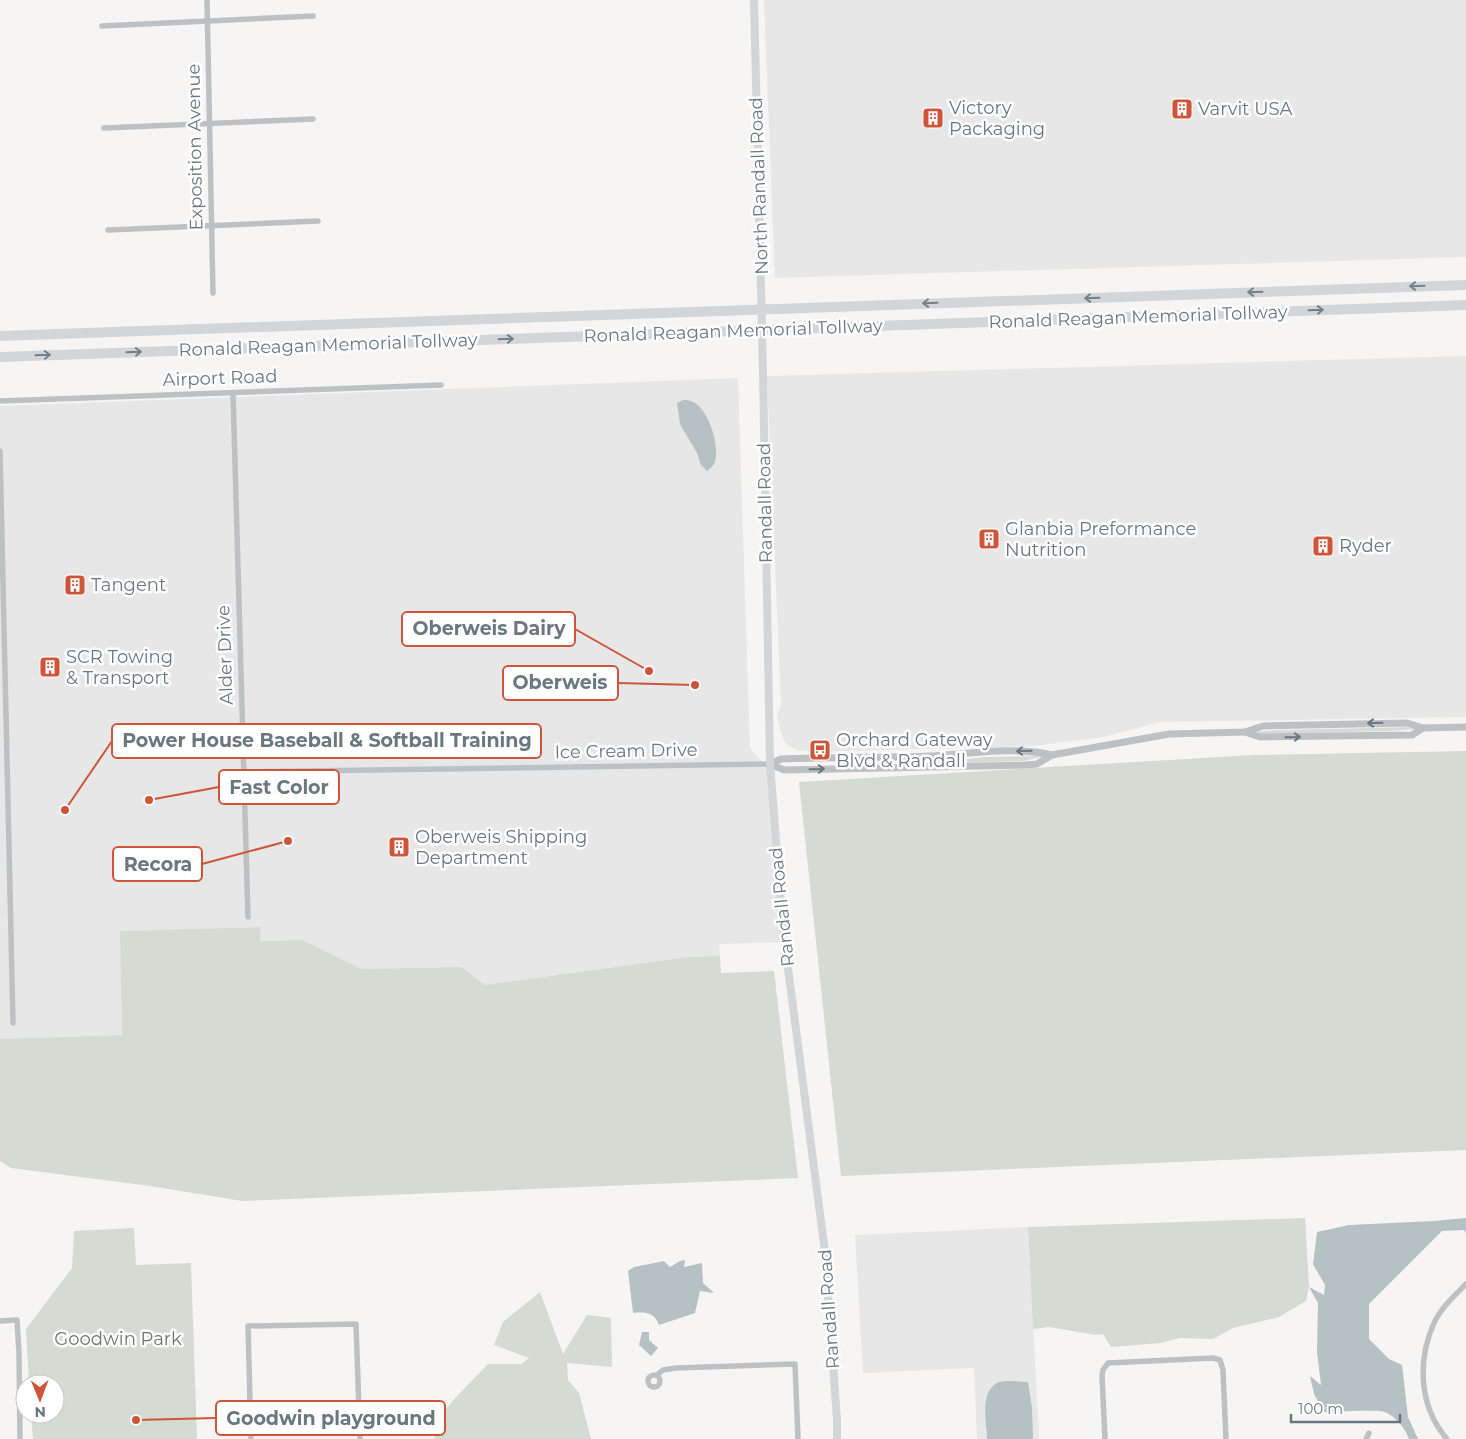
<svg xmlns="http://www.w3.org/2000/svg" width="1466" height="1439" font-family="Montserrat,sans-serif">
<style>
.built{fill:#e6e7e6}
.green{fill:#d5dad2}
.water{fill:#b6c1c4}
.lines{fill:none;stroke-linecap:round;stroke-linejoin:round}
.minor{stroke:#bdc1c4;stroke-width:5.5}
.tertiary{stroke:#bdc1c4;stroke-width:7}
.secondary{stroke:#d2d6d9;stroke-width:8}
.motorway{stroke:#d2d6d9;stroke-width:10}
.oneway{stroke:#738089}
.oneway2{stroke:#687780}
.labels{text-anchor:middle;stroke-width:5;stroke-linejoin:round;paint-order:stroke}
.poi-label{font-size:18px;fill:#687780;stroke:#fff;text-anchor:start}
.street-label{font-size:18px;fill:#687780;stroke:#fff}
.park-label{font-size:18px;fill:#6b7866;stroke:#fff}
.leader{fill:none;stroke:#cf553a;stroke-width:2}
.callout-dot{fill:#cf553a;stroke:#fff;stroke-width:2}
.callout{fill:#fff;stroke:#cf553a;stroke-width:2}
.callout-label{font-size:19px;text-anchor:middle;font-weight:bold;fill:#687780}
</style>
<rect width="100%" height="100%" fill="#f6f5f3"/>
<g class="built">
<polygon points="764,0 1466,0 1466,257 775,278"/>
<polygon points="1466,356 1466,717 1160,722 1103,737 1033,746 814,752 797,750 787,745 783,739 777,717 781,704 767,376"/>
<polygon points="738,378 750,748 767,767 772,837 782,942 719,944 720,956 688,957 485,985 461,967 362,969 302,940 260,941 261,927 121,931 123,1035 0,1039 0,406"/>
<polygon points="1028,1227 1039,1439 977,1439 974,1368 863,1373 855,1235"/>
</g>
<g class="green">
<polygon points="1416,727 1415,729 1391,731 1252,734 1252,732 1279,730"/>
<polygon points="1466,751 1466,1150 841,1176 799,782 1253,755"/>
<polygon points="1044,756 1024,761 935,763 985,757"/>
<polygon points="261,927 260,941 302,940 362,969 461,967 485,985 688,957 720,956 721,973 774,971 798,1178 242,1201 150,1186 11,1168 0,1161 0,1039 122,1035 120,931"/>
<polygon points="1305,1218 1309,1287 1306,1301 1279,1317 1233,1328 1213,1339 1180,1338 1161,1343 1111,1347 1103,1334 1096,1335 1049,1327 1033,1329 1028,1227"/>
<polygon points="134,1228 136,1265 191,1263 197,1439 33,1439 31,1414 55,1414 55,1384 29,1384 26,1329 72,1268 74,1231"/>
<polygon points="540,1292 563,1354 587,1315 611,1318 612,1367 567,1363 568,1380 579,1393 591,1439 435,1439 431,1426 458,1395 488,1364 522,1364 529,1358 494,1345 503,1322"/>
</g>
<g class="water">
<path d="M 683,400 C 686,400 689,400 691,401 C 708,407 718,441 716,458 C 715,464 712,467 707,471 L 701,465 L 697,453 L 684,431 L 680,424 L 677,403 Z"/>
<path d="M 1466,1218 L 1466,1233 L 1464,1230 L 1442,1231 L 1369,1304 L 1369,1339 L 1389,1359 L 1402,1365 L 1408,1417 L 1418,1439 L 1409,1439 C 1406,1429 1395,1416 1385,1412 C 1378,1409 1335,1412 1324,1412 L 1314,1394 L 1310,1376 L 1321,1385 L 1317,1352 L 1318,1303 L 1309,1287 L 1324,1295 L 1325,1285 L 1313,1264 L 1317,1232 L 1349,1225 L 1434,1221 Z"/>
<path d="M 685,1260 L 684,1267 L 702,1263 L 703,1283 L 714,1293 L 700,1291 L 695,1313 L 659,1325 C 654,1312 646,1312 633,1313 L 628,1271 L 634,1267 L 664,1261 L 670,1267 L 680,1261 Z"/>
<polygon points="642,1332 649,1332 649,1340 658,1348 651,1356 639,1345"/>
<path d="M 1028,1382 L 1032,1408 L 1033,1439 L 987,1439 C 987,1422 979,1393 997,1383 C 1004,1379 1020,1382 1028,1382 Z"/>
</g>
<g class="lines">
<g class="minor">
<polyline points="207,0 213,293"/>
<polyline points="102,26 313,16"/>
<polyline points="104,128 313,119"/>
<polyline points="108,230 318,221"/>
<polyline points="233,393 248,917"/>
<polyline points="0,401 441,385"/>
<polyline points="0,451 13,1023"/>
<polyline points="243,772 770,764"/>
<polyline points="0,1321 17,1320 19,1353 20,1439"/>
<circle cx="654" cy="1381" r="6"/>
<polyline points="657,1375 663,1370 676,1368 795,1364 798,1439"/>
<polyline points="251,1439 248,1326 356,1324 360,1439"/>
<polyline points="1105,1439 1102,1375 1103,1370 1108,1363 1213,1358 1220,1360 1223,1370 1226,1439"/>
<polyline points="1366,1439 1369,1433"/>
<path d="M 1447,1439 C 1419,1407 1417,1361 1434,1323 C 1441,1308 1454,1296 1466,1284"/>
</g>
<g class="tertiary">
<polyline points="1245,732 1260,737 1412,735 1423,728"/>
<polyline points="770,764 784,770 1025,765 1037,764 1052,755 1169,734 1245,732 1263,726 1407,723 1423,728 1466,727"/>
<path d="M 770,764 L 781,759 C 830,757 880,758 930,756 C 970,754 1013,746 1052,755"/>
</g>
<polyline class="secondary" points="754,0 763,372 770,764 783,930 825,1252 837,1420 837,1439"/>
<g class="motorway">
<polyline points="0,336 1466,285"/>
<polyline points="0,357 1466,305"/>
</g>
</g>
<defs><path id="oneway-shaft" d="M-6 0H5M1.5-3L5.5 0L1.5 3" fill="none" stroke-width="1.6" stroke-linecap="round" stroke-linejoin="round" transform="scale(1.25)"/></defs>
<g class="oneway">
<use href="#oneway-shaft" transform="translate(1417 286) rotate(178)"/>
<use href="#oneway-shaft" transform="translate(1255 292) rotate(178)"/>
<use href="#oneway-shaft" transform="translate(1092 298) rotate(178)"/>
<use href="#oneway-shaft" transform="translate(930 303) rotate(178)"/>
<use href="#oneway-shaft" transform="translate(1316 310) rotate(-2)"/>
<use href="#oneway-shaft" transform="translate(506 339) rotate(-2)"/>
<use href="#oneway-shaft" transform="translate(134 352) rotate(-2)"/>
<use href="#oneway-shaft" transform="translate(43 355) rotate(-2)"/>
</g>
<g class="oneway2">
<use href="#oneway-shaft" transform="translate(1375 723) rotate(179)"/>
<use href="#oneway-shaft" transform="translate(1293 737) rotate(-1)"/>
<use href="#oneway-shaft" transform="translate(1024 751) rotate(179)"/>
<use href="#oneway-shaft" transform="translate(817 769) rotate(-1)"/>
</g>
<defs>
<g id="building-square" transform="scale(1.125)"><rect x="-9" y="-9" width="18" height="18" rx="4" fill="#cf553a" stroke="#fff"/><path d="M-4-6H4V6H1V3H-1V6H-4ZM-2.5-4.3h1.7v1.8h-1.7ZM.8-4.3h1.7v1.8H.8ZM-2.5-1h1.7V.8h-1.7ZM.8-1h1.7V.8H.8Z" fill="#fff"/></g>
<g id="bus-square" transform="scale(1.125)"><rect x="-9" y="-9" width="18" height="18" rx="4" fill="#cf553a" stroke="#fff"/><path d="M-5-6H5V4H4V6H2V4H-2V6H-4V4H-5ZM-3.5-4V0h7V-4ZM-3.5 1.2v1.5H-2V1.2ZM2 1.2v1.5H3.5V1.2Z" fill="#fff"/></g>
</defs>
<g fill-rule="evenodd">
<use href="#building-square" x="1182" y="109"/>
<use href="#building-square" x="933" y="118"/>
<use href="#building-square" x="989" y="539"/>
<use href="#building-square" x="1323" y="546"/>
<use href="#building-square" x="75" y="585"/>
<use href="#building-square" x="50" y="667"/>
<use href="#bus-square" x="820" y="750"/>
<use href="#building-square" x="399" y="847"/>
</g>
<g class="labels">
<g class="poi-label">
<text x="949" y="114">Victory<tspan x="949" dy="21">Packaging</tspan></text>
<text x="1198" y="115">Varvit USA</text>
<text x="1005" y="535">Glanbia Preformance<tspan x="1005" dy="21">Nutrition</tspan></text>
<text x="1339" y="552">Ryder</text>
<text x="91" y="591">Tangent</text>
<text x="66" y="663">SCR Towing<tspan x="66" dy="21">&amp; Transport</tspan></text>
<text x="836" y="746">Orchard Gateway<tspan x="836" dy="21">Blvd &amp; Randall</tspan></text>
<text x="415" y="843">Oberweis Shipping<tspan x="415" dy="21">Department</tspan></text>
</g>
<g class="street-label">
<text transform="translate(195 147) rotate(-91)" y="6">Exposition Avenue</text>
<text transform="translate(759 186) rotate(-92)" y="6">North Randall Road</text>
<text transform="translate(1138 317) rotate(-2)" y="6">Ronald Reagan Memorial Tollway</text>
<text transform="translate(733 331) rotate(-2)" y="6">Ronald Reagan Memorial Tollway</text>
<text transform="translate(328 345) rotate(-2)" y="6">Ronald Reagan Memorial Tollway</text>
<text transform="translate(220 378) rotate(-2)" y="6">Airport Road</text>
<text transform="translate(765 503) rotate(-91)" y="6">Randall Road</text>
<text transform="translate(225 655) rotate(-92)" y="6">Alder Drive</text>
<text transform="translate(626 751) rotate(-1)" y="6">Ice Cream Drive</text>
<text transform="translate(782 907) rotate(-96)" y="6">Randall Road</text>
<text transform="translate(829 1309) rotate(-94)" y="6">Randall Road</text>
</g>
<g class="park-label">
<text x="118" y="1345">Goodwin Park</text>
</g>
</g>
<path class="leader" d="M649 671L575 629M695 685L618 683M65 810L112 741M149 800L219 787M288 841L202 864M136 1420L216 1418"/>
<g class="callout-dot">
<circle cx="649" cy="671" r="5"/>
<circle cx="695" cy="685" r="5"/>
<circle cx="65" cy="810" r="5"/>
<circle cx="149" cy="800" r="5"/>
<circle cx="288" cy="841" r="5"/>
<circle cx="136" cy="1420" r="5"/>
</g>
<g class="callout">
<rect x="402" y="612" width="173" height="34" rx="5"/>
<rect x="503" y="666" width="115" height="34" rx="5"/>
<rect x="112" y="724" width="429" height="34" rx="5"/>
<rect x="219" y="770" width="120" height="34" rx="5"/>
<rect x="113" y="847" width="89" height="34" rx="5"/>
<rect x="216" y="1401" width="229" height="34" rx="5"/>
</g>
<g class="callout-label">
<text x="489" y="635">Oberweis Dairy</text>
<text x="560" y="689">Oberweis</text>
<text x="327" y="747">Power House Baseball &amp; Softball Training</text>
<text x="279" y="794">Fast Color</text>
<text x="158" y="871">Recora</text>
<text x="331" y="1425">Goodwin playground</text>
</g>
<g transform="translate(40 1399) rotate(179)"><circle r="24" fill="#ffffff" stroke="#c3c9cc"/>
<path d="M0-4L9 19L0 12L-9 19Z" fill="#cf553a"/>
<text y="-8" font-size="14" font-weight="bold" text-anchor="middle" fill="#687780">N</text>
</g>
<path d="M1291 1414v8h109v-8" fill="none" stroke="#687780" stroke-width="2.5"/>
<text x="1298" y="1414" font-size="15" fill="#687780" stroke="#ffffff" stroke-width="4" paint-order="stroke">100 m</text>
</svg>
